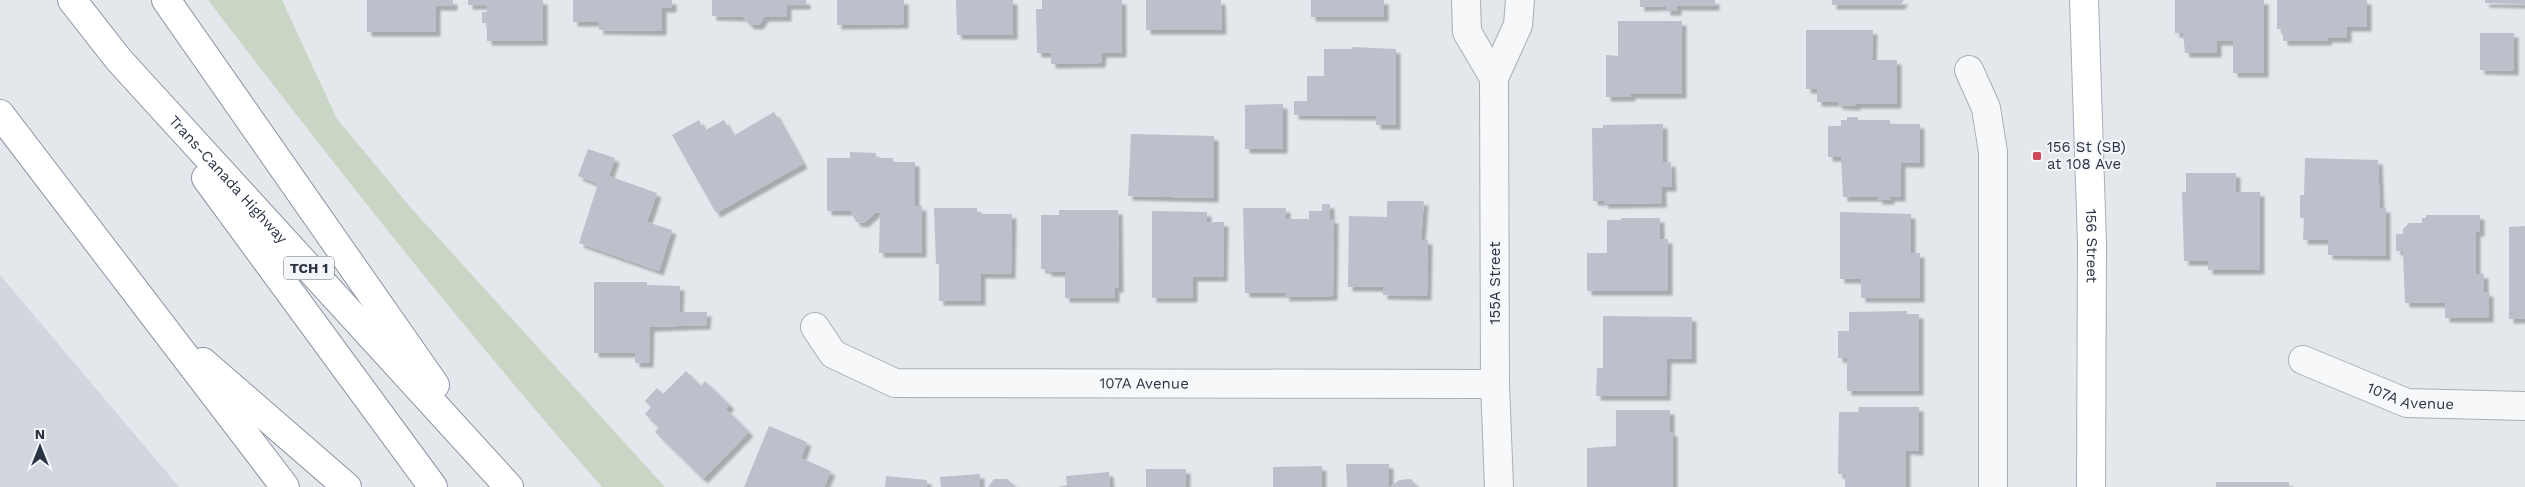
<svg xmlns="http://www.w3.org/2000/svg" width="2525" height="487" font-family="'Work Sans',sans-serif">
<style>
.built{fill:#d2d6de}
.green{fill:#c9d6c5}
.building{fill:#bbc0ca;filter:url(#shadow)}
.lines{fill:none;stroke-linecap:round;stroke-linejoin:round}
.street-casing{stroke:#a9aeb7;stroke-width:30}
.secondary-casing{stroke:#a9aeb7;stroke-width:30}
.highway-casing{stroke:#8b94a3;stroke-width:30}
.street{stroke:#f7f8fa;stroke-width:28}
.secondary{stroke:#fff;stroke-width:28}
.highway{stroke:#fff;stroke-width:28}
.poi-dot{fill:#d1495b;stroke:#f4f6f9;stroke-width:2}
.labels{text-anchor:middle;stroke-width:4;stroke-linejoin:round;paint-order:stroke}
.shield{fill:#f4f6f9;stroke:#676e7b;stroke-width:1}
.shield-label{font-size:14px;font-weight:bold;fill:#2b3445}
.poi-label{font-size:15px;fill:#2b3445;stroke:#f4f6f9;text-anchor:start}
.street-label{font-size:15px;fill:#2b3445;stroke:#f4f6f9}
</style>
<defs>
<filter id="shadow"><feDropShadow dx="4.5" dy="4.5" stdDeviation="1" flood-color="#0004"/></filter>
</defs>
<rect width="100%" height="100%" fill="#e4e7ec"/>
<polygon class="built" points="0,275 179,487 0,487"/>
<path class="green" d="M 208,0 L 282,0 L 337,119 L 411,208 L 665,487 L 602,487 C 464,330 335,166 208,0 Z"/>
<g class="building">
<polygon points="367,0 453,0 453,6 436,6 436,32 367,32"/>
<polygon points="468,0 543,0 543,41 487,41 487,23 482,23 482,12 487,12 487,5 468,5"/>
<polygon points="573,0 672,0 672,8 662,8 662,31 599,30 599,22 573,22"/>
<polygon points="712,0 806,0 806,5 787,5 787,17 764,17 759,25 750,25 743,17 712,16"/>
<polygon points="837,0 904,0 904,24 837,25"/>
<polygon points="956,0 1013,0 1013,35 957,35"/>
<polygon points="1042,0 1122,0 1122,53 1102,53 1101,63 1051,64 1051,53 1037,53 1036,9 1042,9"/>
<polygon points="1146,0 1221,0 1222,30 1146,30"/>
<rect x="1311" y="0" width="73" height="17"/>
<polygon points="1640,0 1715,0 1715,6 1677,6 1677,11 1666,11 1666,6 1640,7"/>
<polygon points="1832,0 1904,0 1900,5 1832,5"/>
<polygon points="2175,0 2264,0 2264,73 2233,73 2233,41 2217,41 2217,53 2185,53 2183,33 2175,33"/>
<polygon points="2277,0 2367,0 2367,27 2347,27 2347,38 2328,38 2327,41 2283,41 2283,29 2277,29"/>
<polygon points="2485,0 2525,0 2525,4 2485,3"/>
<polygon points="1618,21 1682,21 1682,94 1631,94 1631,97 1606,97 1606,55 1618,56"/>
<polygon points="1806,30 1873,30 1872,60 1897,60 1897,104 1856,104 1856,106 1838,105 1838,102 1817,102 1817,89 1806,89"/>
<polygon points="2480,33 2514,33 2514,71 2480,70"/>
<polygon points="1352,47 1396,49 1396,125 1376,125 1376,116 1294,115 1294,101 1307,101 1307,76 1324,76 1324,49 1352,49"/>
<polygon points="1283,104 1283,149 1245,149 1245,105"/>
<polygon points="774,112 803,164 716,213 672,135 699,120 704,131 724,120 733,136"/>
<polygon points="1847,117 1858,117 1858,120 1890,120 1890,124 1920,124 1920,163 1901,163 1901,197 1890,197 1890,200 1878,200 1878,197 1843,197 1841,157 1828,157 1828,126 1841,126 1841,120 1847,120"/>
<polygon points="1663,124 1663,163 1671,162 1672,187 1662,187 1662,203 1604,204 1604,201 1593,201 1592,128 1603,128 1603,125"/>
<polygon points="1131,134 1214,136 1214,198 1128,196"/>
<polygon points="588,149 615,158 609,176 657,193 647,222 672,230 659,271 579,243 598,184 578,176"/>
<polygon points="850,152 876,153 876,158 893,158 893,162 915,162 915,206 922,206 922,253 879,253 880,213 875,213 864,223 856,222 851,211 827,211 827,158 850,158"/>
<polygon points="2305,158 2378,160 2380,208 2386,208 2386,256 2328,255 2328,240 2303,240 2304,218 2300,218 2300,195 2304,195"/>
<polygon points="2186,173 2236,173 2236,192 2260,192 2260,270 2208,270 2208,261 2184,261 2182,192 2186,192"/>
<polygon points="1387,201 1424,201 1421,240 1428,240 1427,296 1383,295 1383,287 1348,287 1349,216 1387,217"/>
<polygon points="1322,204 1330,204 1330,219 1334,219 1333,296 1285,297 1285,293 1245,293 1243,208 1286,208 1286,219 1309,219 1309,211 1322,211"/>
<polygon points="934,208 977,208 977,214 1012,214 1011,274 981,274 981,301 939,301 939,264 936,264"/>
<polygon points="1059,210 1118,210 1119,288 1115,288 1115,298 1065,298 1065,272 1047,272 1047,269 1041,269 1041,215 1059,215"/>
<polygon points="1152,211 1207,212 1207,222 1224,222 1223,277 1193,277 1193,298 1152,298"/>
<polygon points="1840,212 1911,214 1911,253 1920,253 1920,298 1861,298 1861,279 1840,279"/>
<polygon points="2426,215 2480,215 2480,232 2476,232 2476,274 2484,274 2484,292 2489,292 2489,318 2445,318 2445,303 2405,303 2403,251 2396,251 2396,234 2403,234 2403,229 2409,223 2422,223 2422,218 2426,218"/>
<polygon points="1621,218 1660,218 1660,239 1668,239 1668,291 1587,291 1587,253 1607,253 1607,220 1621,220"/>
<polygon points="2525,226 2525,319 2509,319 2509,227"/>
<polygon points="594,282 647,282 647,285 680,286 679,312 707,312 706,325 650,327 649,363 635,363 635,353 594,353"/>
<polygon points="1907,311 1907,314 1919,314 1919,391 1847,391 1847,358 1838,358 1838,331 1849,331 1849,312"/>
<polygon points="1603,316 1692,317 1692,359 1667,359 1666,396 1596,396 1597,368 1603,368"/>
<polygon points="686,371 701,386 705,381 730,405 726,409 749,432 703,479 655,432 659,428 645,414 651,407 645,401 657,388 663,394"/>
<polygon points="1859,407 1919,407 1919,451 1906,450 1906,487 1845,487 1845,474 1838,474 1839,412 1858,412"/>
<polygon points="1616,410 1670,410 1670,432 1673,432 1673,487 1587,487 1587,448 1616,446"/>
<polygon points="769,426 807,442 801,458 831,471 824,487 744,487"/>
<polygon points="1346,464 1389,464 1389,487 1347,487"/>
<polygon points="1322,466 1322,487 1273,487 1273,467"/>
<rect x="1146" y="469" width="40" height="18"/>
<polygon points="1109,472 1110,487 1058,487 1067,485 1066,476"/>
<polygon points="980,474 980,487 941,487 940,477"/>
<polygon points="886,476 927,480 927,487 885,487"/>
<polygon points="994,479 1007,479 1016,487 988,487"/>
<polygon points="1411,479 1418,487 1390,487 1399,480"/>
<rect x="2216" y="482" width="73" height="5"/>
</g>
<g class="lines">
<g class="street-casing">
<g id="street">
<polyline points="1466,0 1467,32 1494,78"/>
<polyline points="1969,70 1986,108 1993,152 1993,487"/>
<path id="s1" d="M 815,327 L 833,354 L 895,383 L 1495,384"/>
<path id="s2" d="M 2303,360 L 2407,403 L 2525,406"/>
<polyline points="1499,487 1495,384 1494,78 1518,25 1520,0"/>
</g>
</g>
<g class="secondary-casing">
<g id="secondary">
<path id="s3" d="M 2084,0 L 2092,243 L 2091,487"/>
</g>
</g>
<g class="highway-casing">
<g id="highway">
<path id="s4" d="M 72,0 L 119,60 L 509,487"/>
<polyline points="166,0 435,385"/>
<polyline points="0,114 285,487"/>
<polyline points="206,178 433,487"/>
<polyline points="203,362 347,487"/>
</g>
</g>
<use href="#street" class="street"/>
<use href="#secondary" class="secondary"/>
<use href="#highway" class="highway"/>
</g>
<rect class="poi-dot" x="2032" y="151" width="10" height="10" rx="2.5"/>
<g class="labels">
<rect class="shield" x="284" y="256.5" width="50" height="23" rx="4"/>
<g class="shield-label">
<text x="309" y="273">TCH 1</text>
</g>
<g class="poi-label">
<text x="2047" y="152">156 St (SB)<tspan x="2047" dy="17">at 108 Ave</tspan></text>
</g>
<g class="street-label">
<text dy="5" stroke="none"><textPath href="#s4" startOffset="238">Trans-Canada Highway</textPath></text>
<text dy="5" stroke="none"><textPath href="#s3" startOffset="246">156 Street</textPath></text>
<text transform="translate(1495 283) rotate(-90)" y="5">155A Street</text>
<text dy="5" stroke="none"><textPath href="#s1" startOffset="350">107A Avenue</textPath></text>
<text dy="5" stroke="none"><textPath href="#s2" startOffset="115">107A Avenue</textPath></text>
</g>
</g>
<g transform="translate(40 447)" stroke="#f4f6f9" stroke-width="4" paint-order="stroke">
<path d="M0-4L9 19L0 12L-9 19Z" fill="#2b3445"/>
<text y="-8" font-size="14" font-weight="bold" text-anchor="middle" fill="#2b3445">N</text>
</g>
</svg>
